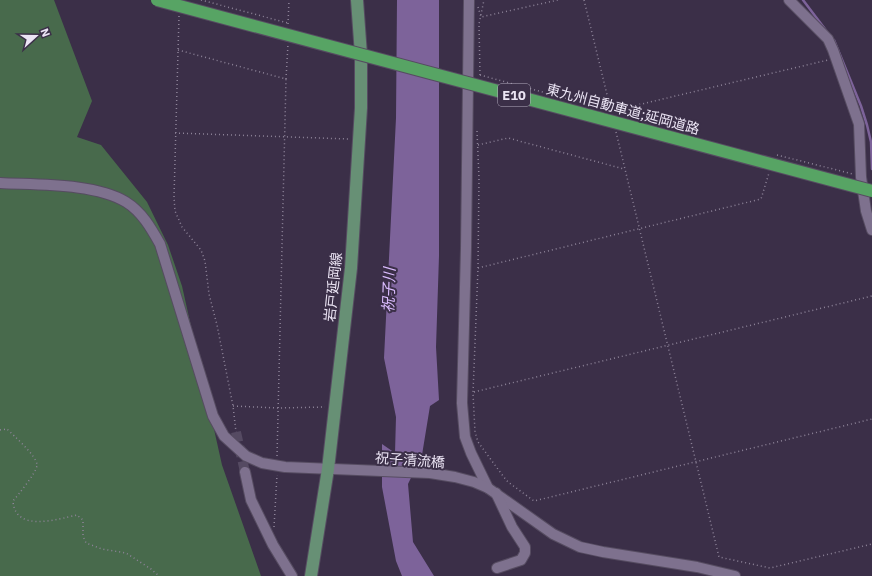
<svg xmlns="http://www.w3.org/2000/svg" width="872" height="576" font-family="'IBM Plex Sans','Noto Sans JP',sans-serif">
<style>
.green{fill:#486a4c}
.water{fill:#7d639a}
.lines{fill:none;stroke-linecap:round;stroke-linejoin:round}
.stream{stroke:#7d639a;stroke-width:2.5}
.minor-tunnel{stroke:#554a62;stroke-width:10;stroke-dasharray:10 5;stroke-linecap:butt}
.minor-casing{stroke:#564c61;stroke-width:12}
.major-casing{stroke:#564c61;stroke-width:14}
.path{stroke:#8e8499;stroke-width:1.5;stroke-dasharray:1 3;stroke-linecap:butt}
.minor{stroke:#7e718e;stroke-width:10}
.major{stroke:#679075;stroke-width:12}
.highway-bridge-casing{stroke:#564c61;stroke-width:14;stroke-linecap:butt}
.highway-bridge{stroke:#57a464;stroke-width:12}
.labels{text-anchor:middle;stroke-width:4;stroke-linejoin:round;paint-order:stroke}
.shield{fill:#3b2f48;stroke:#b6aec0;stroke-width:1}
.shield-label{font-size:13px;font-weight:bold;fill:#ebe4f4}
.street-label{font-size:14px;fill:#ebe4f4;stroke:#3b2f48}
.water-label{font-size:15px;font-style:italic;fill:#dabcfe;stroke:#3b2f48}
</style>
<rect width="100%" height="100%" fill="#3b2f48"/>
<polygon class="green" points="0,0 54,0 92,101 77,137 101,145 147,202 168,245 182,286 222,465 261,576 0,576"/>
<polygon class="water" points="397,0 439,0 439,256 436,347 439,400 430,406 422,455 408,484 413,542 434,576 402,576 396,561 382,487 382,444 395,453 396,417 384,358 396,118"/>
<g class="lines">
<g class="stream">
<polyline points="803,0 828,33"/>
<polyline points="834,40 861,106 867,125 871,142 872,169"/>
</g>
<polyline class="minor-tunnel" points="236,432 245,472"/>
<g class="minor-casing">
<g id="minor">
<polyline points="469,0 466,248 462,403 465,437 471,453 488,488"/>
<polyline points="789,0 828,39 833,50 859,124 861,177 866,211 872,230"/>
<path d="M 0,183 C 37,185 95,183 126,202 C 142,212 151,228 160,244 L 213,416 L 224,436 L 246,456 L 262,463 L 285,467 L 430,473 L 455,477 L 474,482 L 488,488 L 553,534 L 580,547 L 603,552 L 697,567 L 735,576"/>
<polyline points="245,472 251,500 273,545 292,576"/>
<polyline points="496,493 512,527 525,547 525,553 521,560 497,568"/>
</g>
</g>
<g class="major-casing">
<polyline id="major" points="311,576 328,469 351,268 361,108 361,55 357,0"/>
</g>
<g class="path">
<polyline points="201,0 288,23"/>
<polyline points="584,0 611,111"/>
<polyline points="478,7 481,17 558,0"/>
<polyline points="179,16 174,197 175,211 182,227 201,250 205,261 209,294 217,325 233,406 236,432"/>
<polyline points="288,24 289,0"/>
<polyline points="178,50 286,79 277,457"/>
<polyline points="480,75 479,24 484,0"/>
<polyline points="480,75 572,100"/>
<polyline points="286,79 288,44"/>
<polyline points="612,111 828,60"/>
<polyline points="477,131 479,178 478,268 473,393 475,432 478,442 503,476 508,482 534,501 872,419"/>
<polyline points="616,132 719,557 770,568 872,544"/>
<polyline points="175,133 349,139"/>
<polyline points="478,145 508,138 624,169"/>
<polyline points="777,155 853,174"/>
<polyline points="478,268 761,199 769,173"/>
<polyline points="474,392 872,296"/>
<polyline points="233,406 278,408 325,407"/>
<path d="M 0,430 L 7,429 C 13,435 37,456 37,465 C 37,472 18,495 13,501 C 15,533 58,519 77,515 L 83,520 L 83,536 L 86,543 L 102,549 L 126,553 L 151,569 L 159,576"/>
<polyline points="274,527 277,475"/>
</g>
<use href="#minor" class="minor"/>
<use href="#major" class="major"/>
<g class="highway-bridge-casing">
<polyline id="highway-bridge" points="157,0 872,191"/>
</g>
<use href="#highway-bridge" class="highway-bridge"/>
</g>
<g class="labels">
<rect class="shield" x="498" y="84" width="32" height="22" rx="3"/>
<g class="shield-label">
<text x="514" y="100">E10</text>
</g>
<g class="street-label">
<text transform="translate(623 109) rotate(15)" y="5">東九州自動車道;延岡道路</text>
<text transform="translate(333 287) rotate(-84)" y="5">岩戸延岡線</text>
<text transform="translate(410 460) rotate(4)" y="5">祝子清流橋</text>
</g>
<g class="water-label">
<text transform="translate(389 290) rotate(-88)" y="5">祝子川</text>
</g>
</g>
<g transform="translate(36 36) rotate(69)" stroke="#3b2f48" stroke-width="3" paint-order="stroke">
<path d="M0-3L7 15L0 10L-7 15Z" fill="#ebe4f4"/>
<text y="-6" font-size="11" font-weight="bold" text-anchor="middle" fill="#ebe4f4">N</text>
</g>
</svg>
